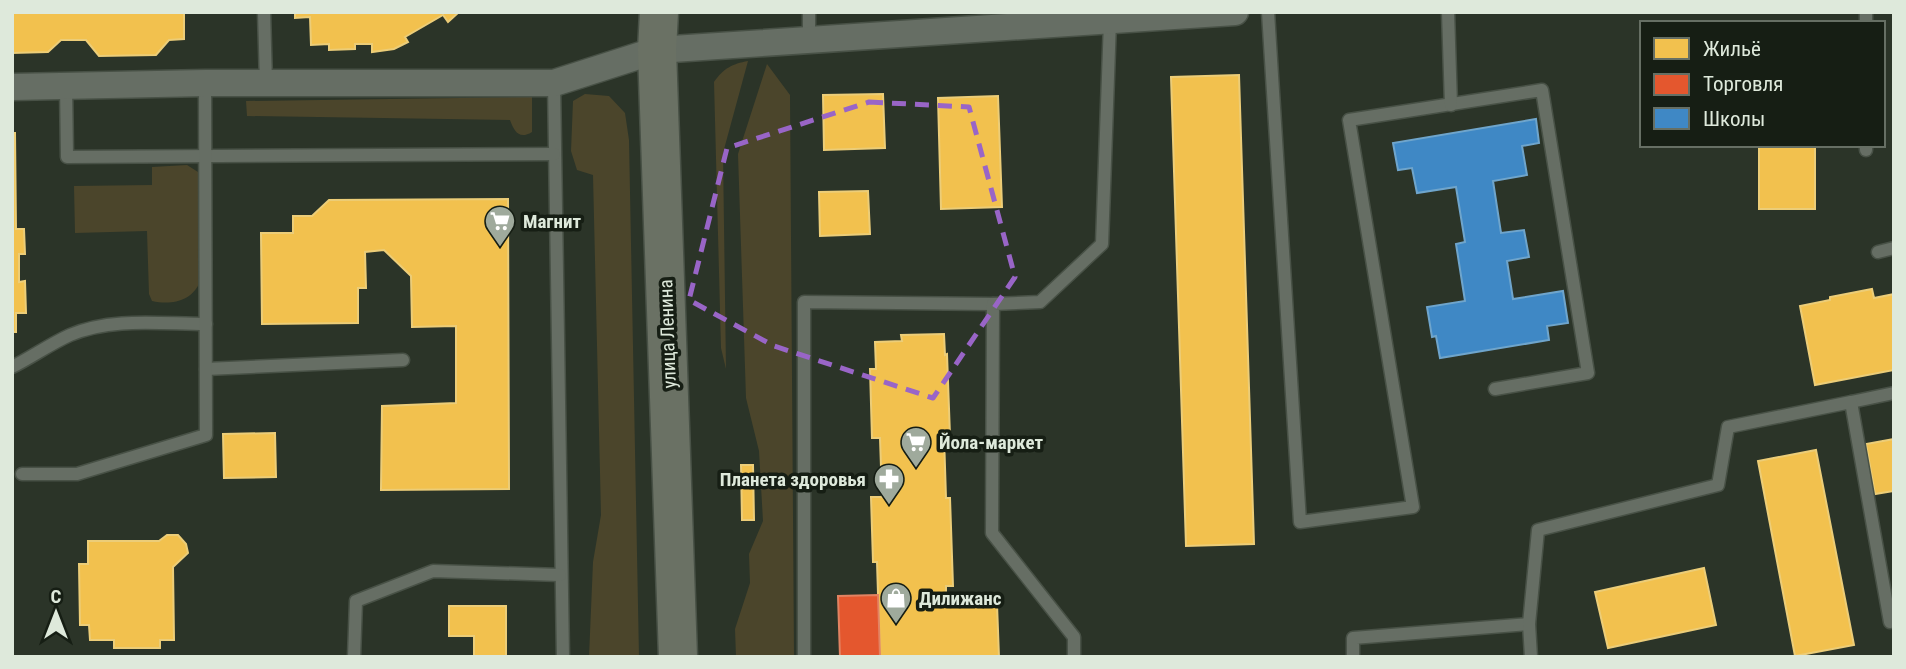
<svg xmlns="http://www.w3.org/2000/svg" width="1906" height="669" font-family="'Roboto Condensed',sans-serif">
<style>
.green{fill:#4b452b}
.homes{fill:#f2c14e;stroke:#eccd78;stroke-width:2}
.shops{fill:#e4572e;stroke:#e28362;stroke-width:2}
.schools{fill:#3f88c5;stroke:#6fa5cc;stroke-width:2}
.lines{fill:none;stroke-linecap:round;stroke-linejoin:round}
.lane-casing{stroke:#485146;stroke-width:15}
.street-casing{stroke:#485146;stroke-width:29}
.primary-casing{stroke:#485146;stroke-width:41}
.lane{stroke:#666e64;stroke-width:12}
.street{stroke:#666e64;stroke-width:26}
.primary{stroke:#6a7164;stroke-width:38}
.marked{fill:none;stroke:#9965c7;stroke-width:5;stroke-dasharray:14 9;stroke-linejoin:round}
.labels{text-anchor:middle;stroke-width:7;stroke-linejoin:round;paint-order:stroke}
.poi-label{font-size:19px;font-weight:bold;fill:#dee9db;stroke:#161e14;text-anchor:start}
.street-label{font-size:19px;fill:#dee9db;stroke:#161e14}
</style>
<rect width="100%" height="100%" fill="#2b3428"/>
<g class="green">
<path d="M 748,61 L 723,153 L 726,369 L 721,348 L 714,82 C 724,68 732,64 748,61 Z"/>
<polygon points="767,64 790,95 794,657 736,657 735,629 750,583 749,554 763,521 759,451 746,398 738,154"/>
<polygon points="585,94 609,96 625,113 629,140 639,657 589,657 593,562 601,515 593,175 577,170 571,151 573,101"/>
<path d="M 532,97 L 532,132 C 519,140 514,131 510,120 L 247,116 L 246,101 Z"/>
<path d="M 187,165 L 198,172 L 201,184 L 200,282 C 191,302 171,305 152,301 L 149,294 L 147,231 L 75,233 L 74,186 L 152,185 L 152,167 Z"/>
</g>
<g class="homes">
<polygon points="12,12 184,12 184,39 169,40 156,55 99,56 86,40 61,40 48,52 12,53"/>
<polygon points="295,12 459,12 448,22 443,15 405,37 408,42 394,49 372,52 372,44 355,44 355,49 329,50 329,44 311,45 310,17 295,18"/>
<polygon points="1239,75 1254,544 1186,546 1171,77"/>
<polygon points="883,94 885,148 824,150 823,95"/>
<polygon points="998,96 1002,207 941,209 938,98"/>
<polygon points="12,133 15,133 16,229 24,229 25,254 19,254 19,282 25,281 26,313 16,313 16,332 12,332"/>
<rect x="1759" y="145" width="56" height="64"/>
<polygon points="868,191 870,234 820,236 819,192"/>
<polygon points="508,199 509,489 381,490 382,406 456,403 456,326 412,327 411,276 384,250 365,252 366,288 358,288 358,323 262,324 261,233 293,233 293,216 312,216 329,200"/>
<polygon points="1872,289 1874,298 1894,294 1894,370 1815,385 1800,306 1830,300 1830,297"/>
<polygon points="944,334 945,355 947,354 950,436 944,436 946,498 950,498 953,586 946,586 946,606 997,604 999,657 880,657 877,562 873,562 871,497 882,497 880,438 872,438 870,369 876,369 875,342 902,341 901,335"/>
<polygon points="275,433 276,477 224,478 223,434"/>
<polygon points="1894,439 1894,491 1875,494 1866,444"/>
<polygon points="1816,450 1854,645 1795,656 1758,461"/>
<polygon points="741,465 753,465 754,520 742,520"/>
<polygon points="167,535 178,535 186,544 188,553 173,567 174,640 160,640 160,648 114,648 114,640 90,640 89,625 80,625 79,564 88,564 88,541 159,541"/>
<polygon points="1704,568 1716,625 1608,648 1595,592"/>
<polygon points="449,606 506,606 506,657 474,657 474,636 449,636"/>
</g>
<polygon class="shops" points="878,595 880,657 840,657 838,596"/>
<polygon class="schools" points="1536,119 1539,143 1522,146 1527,175 1493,181 1501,233 1524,230 1529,257 1507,261 1513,299 1563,291 1568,323 1547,326 1549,340 1440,358 1436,336 1432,337 1427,307 1465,301 1456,244 1465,242 1456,187 1417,193 1412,168 1398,170 1393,143"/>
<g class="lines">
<g class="lane-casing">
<g id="lane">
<polyline points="264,12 266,83"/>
<polyline points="809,12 809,41"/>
<polyline points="1268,12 1300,522 1413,507 1349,120 1542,90 1588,373 1495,389"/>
<polyline points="1448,12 1451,105"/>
<polyline points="1866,12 1866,23"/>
<polyline points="554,83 563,657"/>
<polyline points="66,85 67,157 554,154"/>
<polyline points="1866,145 1866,150"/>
<polyline points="1878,252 1894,248"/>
<path d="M 12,367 C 32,357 50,344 70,335 C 112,317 161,324 206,324"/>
<polyline points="206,369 403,360"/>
<polyline points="1851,402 1894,393"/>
<polyline points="22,474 77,474 206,435 205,83"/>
<polyline points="354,657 356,601 433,571 560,575"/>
<polyline points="804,657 804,302 993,304"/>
<polyline points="1074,657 1074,637 992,533 993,304 1040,302 1102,244 1110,21"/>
<polyline points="1353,657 1353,638 1529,624"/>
<polyline points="1531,657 1529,624 1538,530 1718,485 1728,427 1851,402 1890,622 1894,621"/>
</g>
</g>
<g class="street-casing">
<polyline id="street" points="12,87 205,83 554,83 657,50 1235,12"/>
</g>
<g class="primary-casing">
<polyline id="primary" points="659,12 657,50 678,657"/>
</g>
<use href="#lane" class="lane"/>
<use href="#street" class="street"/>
<use href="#primary" class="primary"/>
</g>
<path class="marked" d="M 869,102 L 969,107 L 1015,277 L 933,398 L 774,346 L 689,300 L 727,148 Z"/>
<defs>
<g id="supermarket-pin" transform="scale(1.575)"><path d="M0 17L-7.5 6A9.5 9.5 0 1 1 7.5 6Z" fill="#9faa9c" stroke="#161e14"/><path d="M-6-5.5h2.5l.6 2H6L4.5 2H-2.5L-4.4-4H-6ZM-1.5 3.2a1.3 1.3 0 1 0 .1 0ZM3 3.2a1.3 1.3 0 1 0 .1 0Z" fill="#fff"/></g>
<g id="pharmacy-pin" transform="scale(1.575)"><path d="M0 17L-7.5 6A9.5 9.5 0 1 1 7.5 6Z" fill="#9faa9c" stroke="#161e14"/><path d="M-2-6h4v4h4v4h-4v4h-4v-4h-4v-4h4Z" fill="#fff"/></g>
<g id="shop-pin" transform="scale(1.575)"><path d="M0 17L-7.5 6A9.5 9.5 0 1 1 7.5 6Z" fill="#9faa9c" stroke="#161e14"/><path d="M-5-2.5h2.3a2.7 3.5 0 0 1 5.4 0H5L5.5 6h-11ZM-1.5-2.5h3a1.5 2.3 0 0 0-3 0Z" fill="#fff"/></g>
</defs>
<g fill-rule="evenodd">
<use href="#supermarket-pin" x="500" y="221"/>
<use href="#supermarket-pin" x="916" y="442"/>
<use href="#pharmacy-pin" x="889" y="479"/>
<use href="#shop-pin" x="896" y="598"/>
</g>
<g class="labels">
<g class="poi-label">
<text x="523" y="228">Магнит</text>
<text x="939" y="449">Йола-маркет</text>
<text x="866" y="486" text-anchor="end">Планета здоровья</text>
<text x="919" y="605">Дилижанс</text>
</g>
<g class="street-label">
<text transform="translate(667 334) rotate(-92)" y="7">улица Ленина</text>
</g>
</g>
<rect width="1906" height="669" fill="none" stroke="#dee9db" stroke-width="28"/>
<rect x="1640" y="21" width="245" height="126" fill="#161e14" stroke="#666f64" stroke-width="2"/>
<rect x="1654" y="38" width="35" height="21" fill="#f2c14e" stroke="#666f64" stroke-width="2"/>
<text x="1703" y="56" font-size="21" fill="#dee9db">Жильё</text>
<rect x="1654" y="74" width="35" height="21" fill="#e4572e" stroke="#666f64" stroke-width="2"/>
<text x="1703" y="91" font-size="21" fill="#dee9db">Торговля</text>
<rect x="1654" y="108" width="35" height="21" fill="#3f88c5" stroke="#666f64" stroke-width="2"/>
<text x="1703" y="126" font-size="21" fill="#dee9db">Школы</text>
<g transform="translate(56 613)" stroke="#161e14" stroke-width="5" paint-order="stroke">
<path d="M0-5L12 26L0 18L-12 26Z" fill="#dee9db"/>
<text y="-10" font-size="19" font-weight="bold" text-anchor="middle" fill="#dee9db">С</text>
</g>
</svg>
